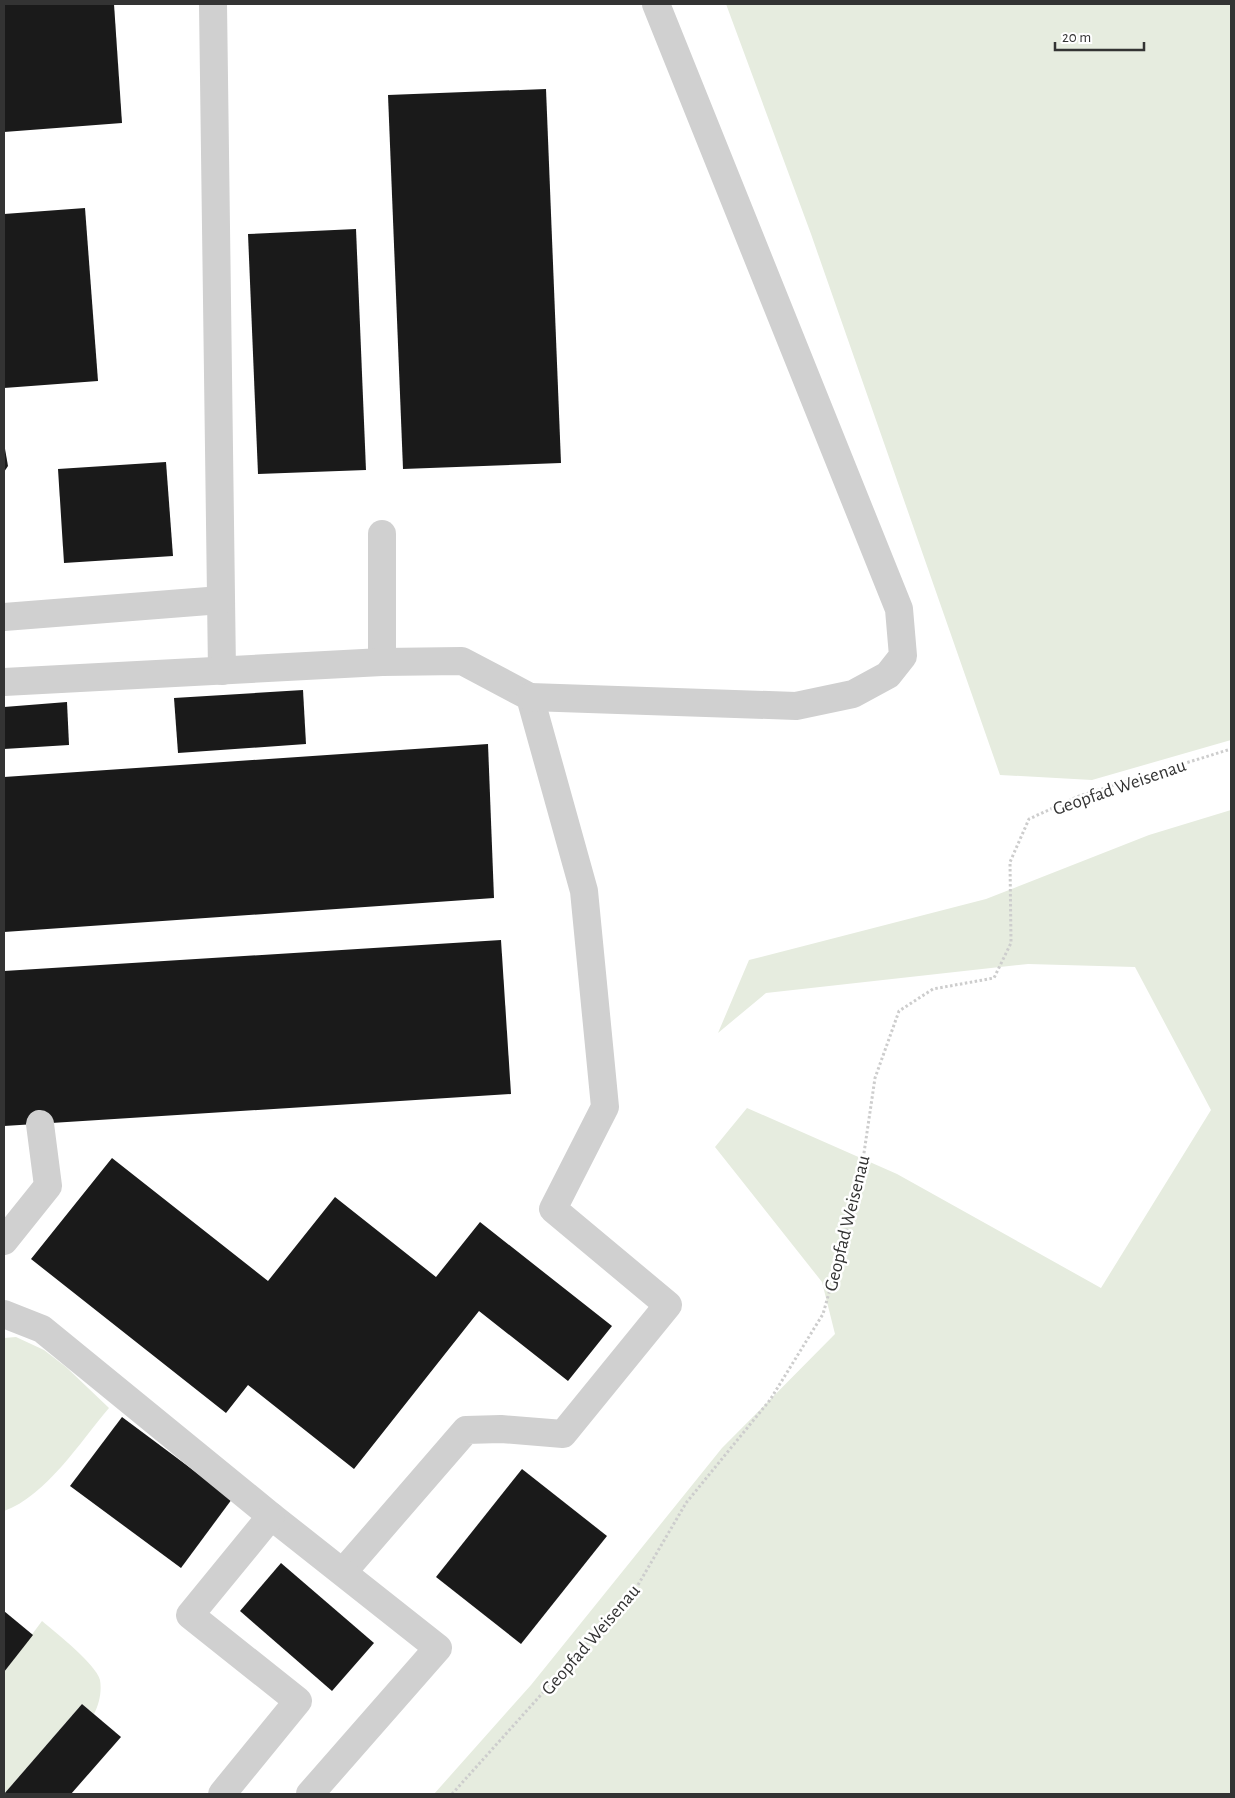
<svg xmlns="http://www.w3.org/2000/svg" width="1235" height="1798" font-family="'Alegreya Sans',sans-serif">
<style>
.green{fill:#e6ecdf}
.building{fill:#1a1a1a}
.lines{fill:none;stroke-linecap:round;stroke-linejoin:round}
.path{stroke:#cdcdcd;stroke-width:3;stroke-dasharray:2.5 2.5;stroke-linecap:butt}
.minor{stroke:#d0d0d0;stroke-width:28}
.labels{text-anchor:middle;stroke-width:5;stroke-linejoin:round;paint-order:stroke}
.street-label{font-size:19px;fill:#333;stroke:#fff}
</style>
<rect width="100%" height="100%" fill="#fff"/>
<g class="green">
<polygon points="726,4 1231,4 1231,740 1092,780 1000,775 811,234"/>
<polygon points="1231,810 1231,1794 434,1794 531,1685 722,1448 835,1334 822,1282 715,1147 747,1108 897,1174 1101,1288 1211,1110 1135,967 1028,964 766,993 718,1033 749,960 986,899 1149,835"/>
<path d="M 16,1337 L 44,1350 L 66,1367 L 109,1408 C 80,1442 46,1496 4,1511 L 4,1338 Z"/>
<path d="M 42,1621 C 56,1633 96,1664 100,1680 C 102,1692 99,1704 94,1714 L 82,1704 L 4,1794 L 4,1672 Z"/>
</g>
<g class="building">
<polygon points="4,4 114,4 122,123 4,132"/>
<polygon points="546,89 561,463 403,469 388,95"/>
<polygon points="85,208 98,381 4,388 4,214"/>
<polygon points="356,229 366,470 258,474 248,234"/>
<polygon points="4,443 8,466 4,472"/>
<polygon points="166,462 173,556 64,563 58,469"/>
<polygon points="303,690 306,744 178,753 174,698"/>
<polygon points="67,702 69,745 4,749 4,707"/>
<polygon points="488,744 494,898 4,932 4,777"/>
<polygon points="501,940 511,1094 4,1126 4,971"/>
<polygon points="112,1158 268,1281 335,1197 436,1277 480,1222 612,1326 568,1381 479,1311 354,1469 248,1385 226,1413 31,1259"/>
<polygon points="122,1417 232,1499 181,1568 70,1486"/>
<polygon points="522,1469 607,1536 521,1644 436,1577"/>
<polygon points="281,1563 374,1643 332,1691 240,1611"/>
<polygon points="4,1611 33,1635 4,1672"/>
<polygon points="82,1704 121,1737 71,1794 4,1794"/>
</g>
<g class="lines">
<polyline class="path" points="452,1794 635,1590 686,1503 770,1400 823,1314 859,1187 875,1078 899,1011 933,989 994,978 1011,943 1010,862 1029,819 1079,796 1231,749"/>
<g class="minor">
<polyline points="213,4 222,671"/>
<polyline points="4,617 221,600"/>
<polyline points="382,662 382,534"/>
<polyline points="4,682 382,662 462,661 530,697 584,891 605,1107 553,1209 668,1305 563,1434 501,1429 466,1430 343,1572"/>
<polyline points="530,697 796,706 853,694 888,675 903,656 899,609 656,4"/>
<polyline points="4,1241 48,1186 40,1124"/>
<polyline points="4,1314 42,1329 271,1516 438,1648 310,1794"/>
<polyline points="222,1794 298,1701 190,1615 271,1516"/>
</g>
</g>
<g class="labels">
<g class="street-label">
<text transform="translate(1119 786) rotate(-19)" y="7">Geopfad Weisenau</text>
<text transform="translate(846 1223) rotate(-76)" y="7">Geopfad Weisenau</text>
<text transform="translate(590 1639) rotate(-49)" y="7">Geopfad Weisenau</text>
</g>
</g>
<rect width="1235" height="1798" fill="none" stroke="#333333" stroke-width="10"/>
<path d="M1055 42v8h89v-8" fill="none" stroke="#333333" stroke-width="2.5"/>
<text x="1062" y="42" font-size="15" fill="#333333" stroke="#ffffff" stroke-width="4" paint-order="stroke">20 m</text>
</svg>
